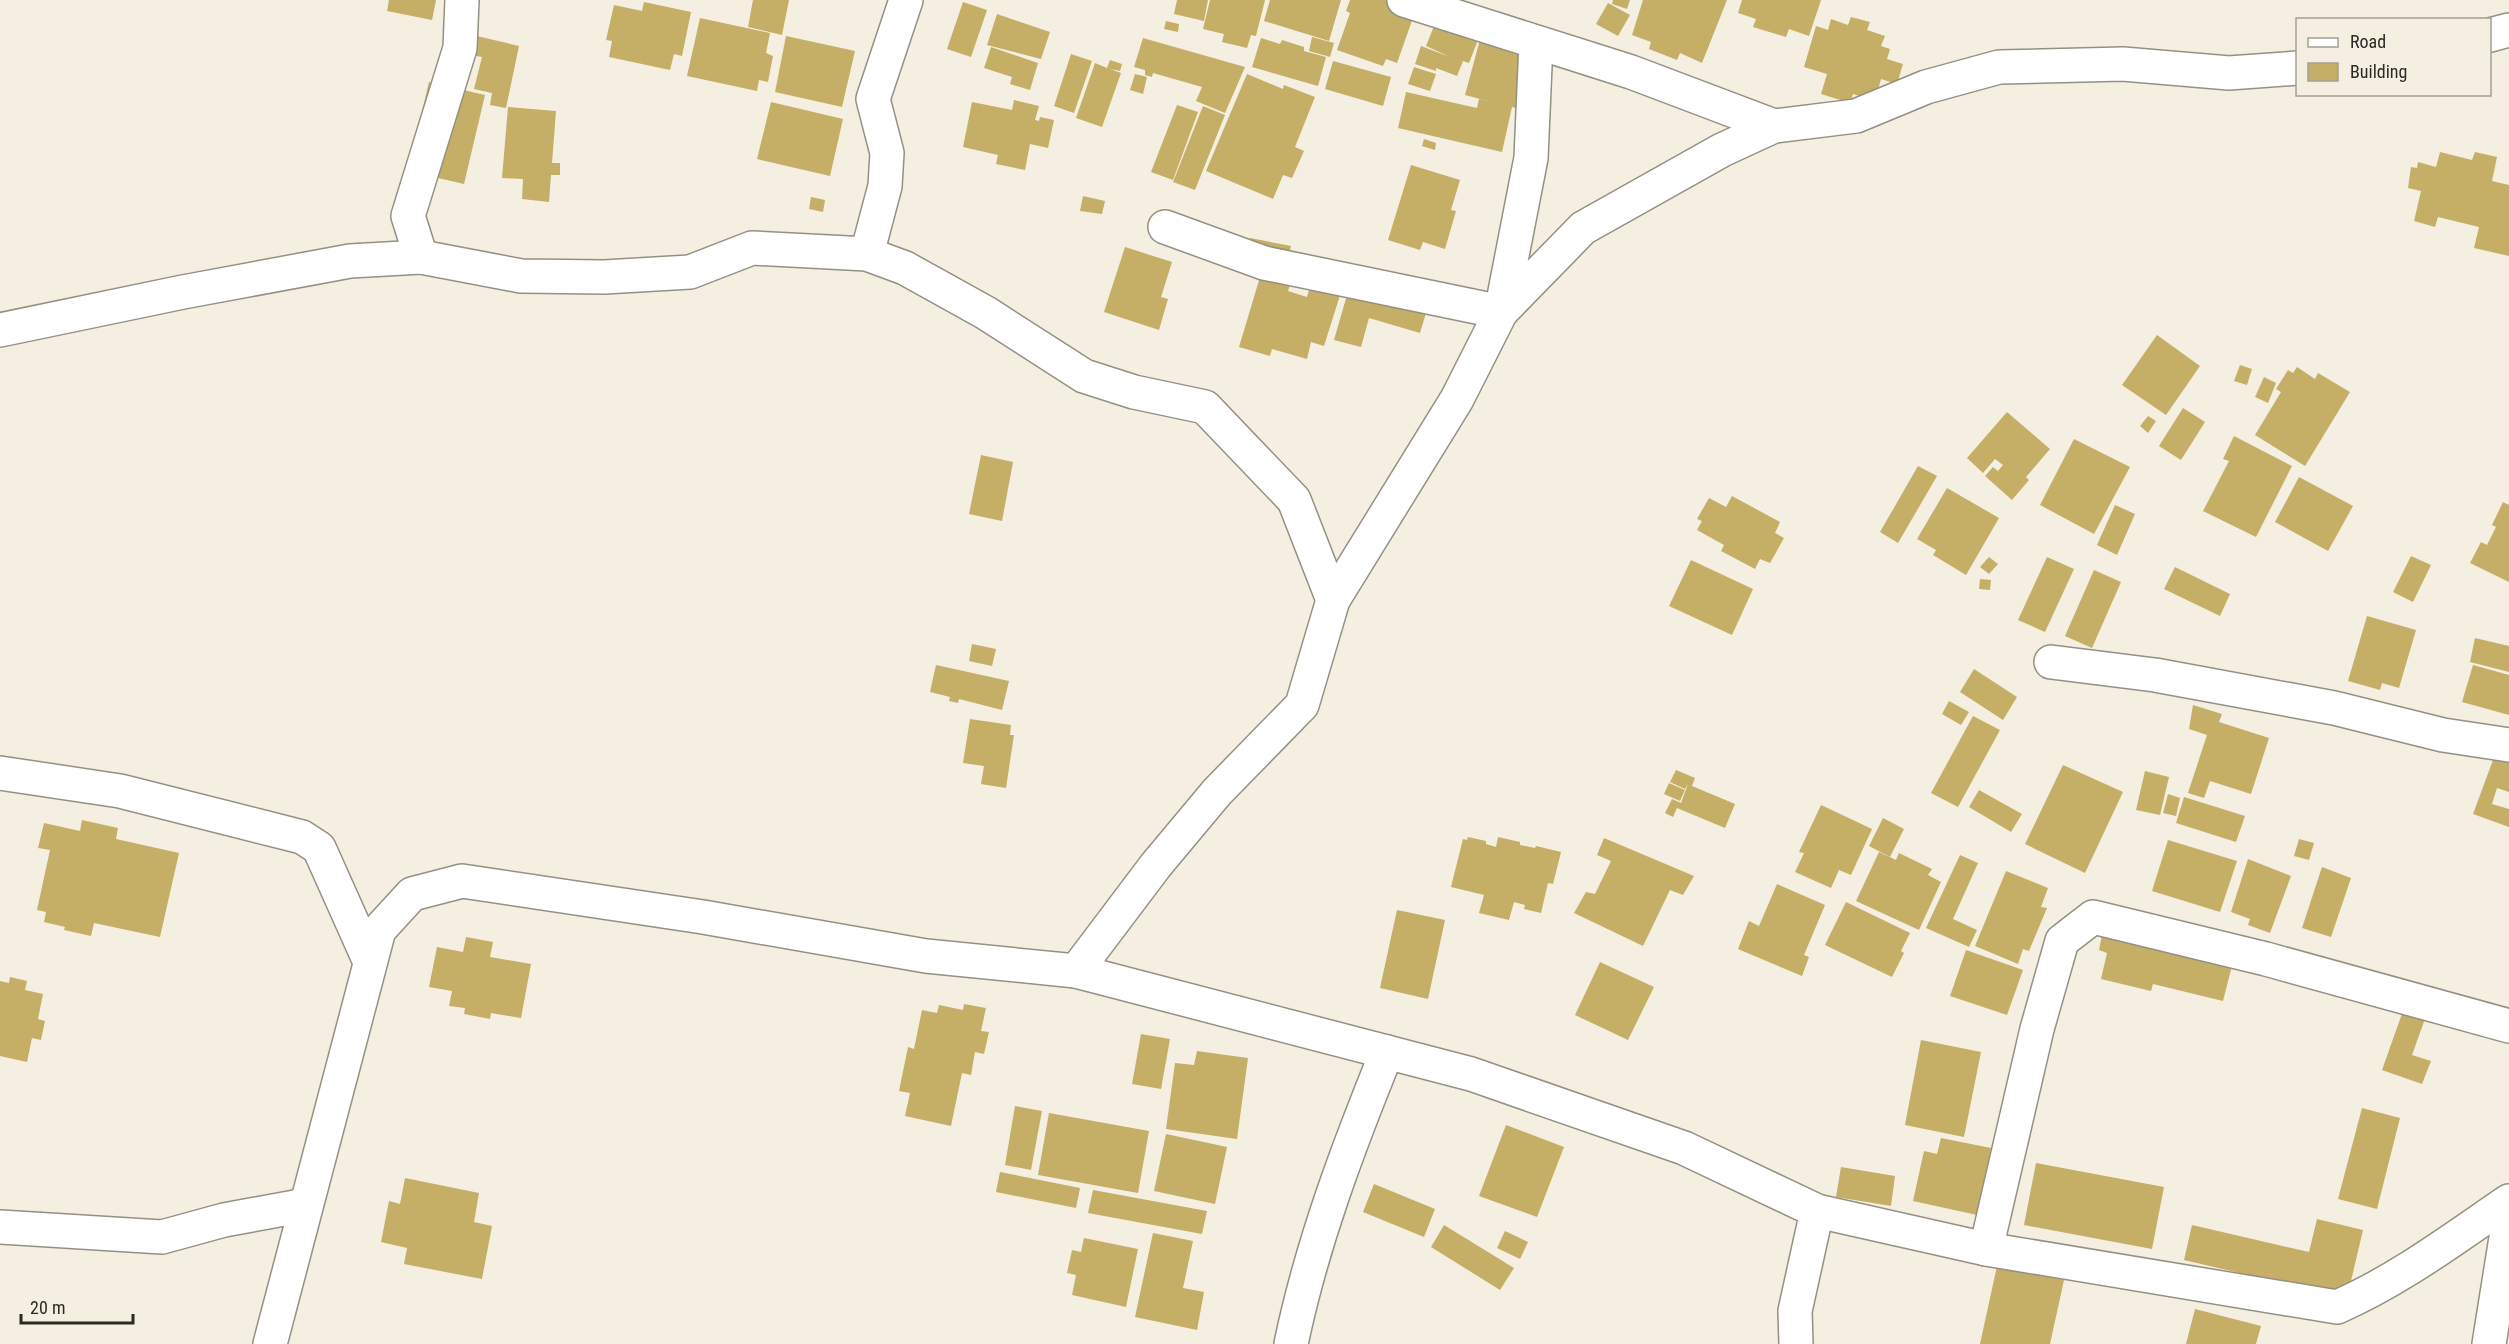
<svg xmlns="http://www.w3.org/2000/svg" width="2509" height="1344" font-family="'Roboto Condensed',sans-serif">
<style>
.building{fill:#c5ae66}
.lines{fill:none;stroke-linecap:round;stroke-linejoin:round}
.minor-casing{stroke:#949083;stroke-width:36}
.minor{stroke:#fff;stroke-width:33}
</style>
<rect width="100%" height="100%" fill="#f4efe1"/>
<g class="building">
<polygon points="389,0 436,0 432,20 387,11"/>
<polygon points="753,0 789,0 782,35 748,27"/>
<polygon points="1177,0 1208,0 1204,21 1174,14"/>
<polygon points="1210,0 1265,0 1256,36 1251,35 1247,48 1222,42 1224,34 1203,29"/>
<polygon points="1270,0 1341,0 1329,41 1264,21"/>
<polygon points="1350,0 1397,0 1415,12 1397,63 1386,59 1383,66 1337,50 1350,13 1346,11"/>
<polygon points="1613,0 1630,0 1627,9 1612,4"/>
<polygon points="1643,0 1727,0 1702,63 1680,53 1677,60 1649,49 1651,42 1632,35"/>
<polygon points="1742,0 1821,0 1809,36 1789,29 1786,37 1753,27 1756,19 1738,13"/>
<polygon points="644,2 691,12 682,56 674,54 670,70 609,57 612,41 606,40 614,5 642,11"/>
<polygon points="963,2 987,10 971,57 947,49"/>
<polygon points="1608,3 1630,15 1618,36 1596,24"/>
<polygon points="1442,6 1485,22 1469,63 1463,61 1457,76 1436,68 1436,71 1415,64 1421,46 1450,57 1426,46"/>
<polygon points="997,14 1050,32 1041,59 987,45"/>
<polygon points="1851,17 1870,22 1867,30 1885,36 1881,46 1890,49 1887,59 1903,64 1897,84 1881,79 1875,101 1853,94 1850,103 1821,94 1827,74 1804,67 1816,26 1828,30 1831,19 1848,25"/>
<polygon points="700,18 770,33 766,53 773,56 768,82 759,80 757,91 687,76"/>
<polygon points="1166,21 1179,24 1178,32 1164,29"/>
<polygon points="1482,32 1533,45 1516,108 1512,107 1502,152 1398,128 1406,92 1477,108 1479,99 1495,103 1465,95"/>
<polygon points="464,33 519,46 506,108 490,105 492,93 474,89 482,57 459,53"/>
<polygon points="786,36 855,51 842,107 775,92"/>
<polygon points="1312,37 1334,43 1330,57 1309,51"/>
<polygon points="1143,38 1245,67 1225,113 1196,101 1202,87 1153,73 1152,77 1145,75 1145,70 1134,67"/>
<polygon points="1261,38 1280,44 1282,40 1304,47 1304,51 1326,57 1318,86 1252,67"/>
<polygon points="991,47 1038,63 1030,90 1010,84 1012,77 984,68"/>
<polygon points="1071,54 1092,61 1074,113 1054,106"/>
<polygon points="1110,60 1122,64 1120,71 1110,69 1121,73 1102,127 1076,118 1095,63 1107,68"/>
<polygon points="1333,61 1391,77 1383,106 1325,89"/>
<polygon points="1414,67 1436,74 1430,91 1408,84"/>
<polygon points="1135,74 1147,77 1143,94 1130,90"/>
<polygon points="1247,74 1283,89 1284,85 1315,97 1295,147 1304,151 1292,178 1283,175 1273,199 1206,171"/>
<polygon points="429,82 485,95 464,184 408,171"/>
<polygon points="1014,100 1039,106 1035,120 1039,121 1040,117 1054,120 1048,148 1030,144 1025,170 996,164 998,155 963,147 972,102 1012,110"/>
<polygon points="771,102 843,119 830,176 757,159"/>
<polygon points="1177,105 1198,112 1173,180 1151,172"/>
<polygon points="1203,106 1225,115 1195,190 1173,182"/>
<polygon points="508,107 556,111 552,163 560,163 560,175 551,175 549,202 522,199 523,179 502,178"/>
<polygon points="1424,139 1436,143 1435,150 1422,146"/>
<polygon points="2440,152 2472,160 2475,152 2497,157 2492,181 2509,185 2509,256 2474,248 2479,227 2438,217 2435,227 2414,221 2421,191 2408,188 2411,167 2417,168 2418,162 2436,167"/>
<polygon points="1411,165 1460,180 1451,210 1456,211 1445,249 1423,242 1420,250 1388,240"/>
<polygon points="1083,196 1105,201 1102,214 1080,211"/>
<polygon points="811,197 825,200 823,212 809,209"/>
<polygon points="1250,238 1291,246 1286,267 1246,259"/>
<polygon points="1125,247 1172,262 1161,297 1168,299 1159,330 1104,312"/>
<polygon points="1263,267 1293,276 1288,291 1307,297 1311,283 1341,292 1324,346 1311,342 1307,359 1272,349 1270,356 1239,347"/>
<polygon points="1351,281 1429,303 1420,333 1369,318 1361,347 1334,340"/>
<polygon points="2157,335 2200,366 2166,415 2122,385"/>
<polygon points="2240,365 2252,369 2247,385 2234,381"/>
<polygon points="2297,367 2315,379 2318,373 2350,392 2305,466 2255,435 2281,392 2276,389 2288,370 2293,373"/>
<polygon points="2264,377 2276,383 2268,403 2255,397"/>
<polygon points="2183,408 2205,422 2181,460 2159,446"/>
<polygon points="2007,412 2050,449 2026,477 2029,480 2012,500 1985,476 1993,467 1998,471 2003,465 1995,459 1983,473 1967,458"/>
<polygon points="2148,416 2156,421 2148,433 2140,426"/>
<polygon points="2234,436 2292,466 2256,537 2203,511 2229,461 2223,459"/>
<polygon points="2074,439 2130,467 2094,534 2040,505"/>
<polygon points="981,455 1013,462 1002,521 969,514"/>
<polygon points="1918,466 1937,476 1898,543 1880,532"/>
<polygon points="2299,477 2353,506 2328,551 2275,522"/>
<polygon points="1947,488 1999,518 1966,575 1933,555 1936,550 1917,539"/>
<polygon points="1732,496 1780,522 1775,533 1784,538 1770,563 1760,559 1755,569 1721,551 1724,545 1697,530 1702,521 1697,519 1709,498 1726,507"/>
<polygon points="2503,502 2509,505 2509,582 2470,563 2481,542 2487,545 2496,527 2492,525"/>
<polygon points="2115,505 2135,514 2117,555 2097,545"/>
<polygon points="2411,556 2431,565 2413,602 2393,592"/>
<polygon points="1989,557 1998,564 1989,574 1980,567"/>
<polygon points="2047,557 2074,569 2045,632 2018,620"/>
<polygon points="1691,560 1753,589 1732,635 1669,606"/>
<polygon points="2175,567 2230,594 2220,616 2164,589"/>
<polygon points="2094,570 2121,582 2092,648 2065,636"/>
<polygon points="1980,579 1991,580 1990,590 1979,589"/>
<polygon points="2367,616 2416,630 2399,688 2382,683 2380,690 2348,681"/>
<polygon points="2475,638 2509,646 2509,672 2470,662"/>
<polygon points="972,644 996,649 992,666 969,661"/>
<polygon points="936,665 1009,681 1002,710 959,699 958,703 949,701 950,697 930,692"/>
<polygon points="2473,665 2509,675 2509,715 2462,702"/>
<polygon points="1974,669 2017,697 2003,720 1960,692"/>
<polygon points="1949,701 1969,712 1961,725 1942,714"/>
<polygon points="2193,705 2222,714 2219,722 2269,738 2251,794 2210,781 2204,798 2188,793 2207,735 2189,729"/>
<polygon points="1973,716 2000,730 1958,807 1931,793"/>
<polygon points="970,719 1011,725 1010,735 1014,735 1006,788 981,784 984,766 963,763"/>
<polygon points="2496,752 2509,756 2509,792 2497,788 2492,804 2509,809 2509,827 2473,814"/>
<polygon points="2063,765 2123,792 2085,873 2025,844"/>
<polygon points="1676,770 1695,778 1692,786 1735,804 1725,828 1677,808 1673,817 1665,813 1672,799 1681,803 1688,784 1685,789 1670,782"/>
<polygon points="2145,771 2169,777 2160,815 2136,810"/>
<polygon points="1669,783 1685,790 1680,801 1664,794"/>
<polygon points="1979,790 2022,814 2011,832 1969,807"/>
<polygon points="2168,794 2180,798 2176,816 2163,813"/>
<polygon points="2184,797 2245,816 2236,842 2176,823"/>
<polygon points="1821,805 1872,829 1851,875 1839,870 1831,888 1795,872 1804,853 1799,852"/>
<polygon points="1883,818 1904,829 1890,857 1869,846"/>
<polygon points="82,820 118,828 116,839 179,853 160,937 94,923 91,936 64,930 65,927 44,922 46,912 37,910 50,850 38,848 44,823 80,831"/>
<polygon points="1468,837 1486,841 1486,844 1496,847 1498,837 1520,842 1520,845 1535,848 1536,846 1561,852 1553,884 1548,883 1541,913 1524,909 1525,905 1514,902 1509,920 1479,913 1484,895 1451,887 1463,839 1467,840"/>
<polygon points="1604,838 1694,876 1683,895 1670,890 1643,946 1574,913 1586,892 1595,894 1611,861 1597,855"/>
<polygon points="2299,839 2314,843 2309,860 2294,856"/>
<polygon points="2168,840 2237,861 2220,912 2152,891"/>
<polygon points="1879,852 1896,860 1899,853 1932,869 1928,875 1941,882 1919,930 1856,901"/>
<polygon points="1960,855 1978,863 1953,919 1977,930 1969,947 1926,928"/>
<polygon points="2248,859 2291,876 2270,933 2248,925 2250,919 2231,912"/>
<polygon points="2322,867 2351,878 2331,937 2302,928"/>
<polygon points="2006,871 2048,888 2041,907 2047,908 2029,951 2023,949 2018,964 1975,946"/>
<polygon points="1777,884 1825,905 1804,955 1809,957 1802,976 1738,949 1749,921 1759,926"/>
<polygon points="1846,902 1910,933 1901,951 1904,953 1892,977 1825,945"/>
<polygon points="1397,910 1445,920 1428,999 1380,988"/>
<polygon points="2102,935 2236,950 2223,1001 2153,984 2151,991 2101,979 2107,953 2099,950"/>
<polygon points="466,937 493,942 490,957 531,964 521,1018 491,1013 490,1019 464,1014 465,1008 449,1006 452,991 429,987 437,947 463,952"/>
<polygon points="1966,950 2023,970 2007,1015 1950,996"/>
<polygon points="1600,962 1654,987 1628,1040 1575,1015"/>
<polygon points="10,977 27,981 25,990 43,994 38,1019 45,1021 41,1040 32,1038 27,1062 0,1056 0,981 9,983"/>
<polygon points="964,1004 986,1008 981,1031 989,1032 984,1054 975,1052 971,1075 962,1073 951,1126 905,1116 910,1093 899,1091 908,1047 914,1049 922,1010 937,1013 939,1005 963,1010"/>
<polygon points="2404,1008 2426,1016 2412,1055 2431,1061 2422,1084 2382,1070"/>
<polygon points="1141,1034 1170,1039 1161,1089 1132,1084"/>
<polygon points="1921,1040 1981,1052 1964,1137 1905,1125"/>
<polygon points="1197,1051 1248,1058 1237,1139 1166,1129 1175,1063 1194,1065"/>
<polygon points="1015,1106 1042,1111 1031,1170 1005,1165"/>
<polygon points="2362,1108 2400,1118 2377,1209 2338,1199"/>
<polygon points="1049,1113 1149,1131 1138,1193 1038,1175"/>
<polygon points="1506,1125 1564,1147 1537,1217 1479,1196"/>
<polygon points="1166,1134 1227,1147 1215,1204 1154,1191"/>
<polygon points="1941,1138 1991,1148 1977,1215 1913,1201 1924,1151 1937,1154"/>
<polygon points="2036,1163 2164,1187 2152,1249 2024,1225"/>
<polygon points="1841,1167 1895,1176 1891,1206 1836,1197"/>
<polygon points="1000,1172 1080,1188 1076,1208 996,1192"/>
<polygon points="405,1178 479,1193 474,1222 492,1226 482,1279 404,1264 407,1248 381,1242 389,1201 400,1204"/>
<polygon points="1374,1184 1435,1209 1424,1237 1363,1212"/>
<polygon points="1093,1190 1207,1211 1202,1234 1088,1213"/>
<polygon points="2317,1219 2363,1230 2347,1298 2184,1260 2192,1225 2309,1252"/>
<polygon points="1444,1225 1514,1268 1500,1290 1431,1247"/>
<polygon points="1505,1231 1528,1242 1520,1259 1497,1248"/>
<polygon points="1153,1233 1193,1241 1183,1288 1204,1292 1197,1330 1135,1317"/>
<polygon points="1084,1238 1138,1249 1126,1307 1072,1295 1076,1275 1067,1273 1072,1250 1081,1252"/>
<polygon points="1997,1266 2064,1280 2050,1344 1980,1344"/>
<polygon points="2195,1309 2261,1326 2256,1344 2186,1344"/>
</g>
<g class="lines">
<g class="minor-casing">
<g id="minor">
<polyline points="1404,0 1631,72 1774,126"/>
<polyline points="2490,35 2509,30"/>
<polyline points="1165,227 1264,263 1501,312 1531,158 1536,43"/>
<polyline points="867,254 885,186 887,153 873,99 906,0"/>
<polyline points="421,257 408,216 460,48 462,0"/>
<polyline points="0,330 183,292 350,261 421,257 521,276 604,277 690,272 752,248 867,254 905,268 986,313 1084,376 1134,392 1205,407 1294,500 1333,600"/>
<polyline points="2051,662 2155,675 2334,708 2443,735 2509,745"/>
<polyline points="0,773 120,791 302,837 319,848 370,962"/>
<polyline points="1076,971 1156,865 1217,792 1302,705 1333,600 1457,399 1501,312 1583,228 1722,150 1774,126 1856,116 1926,87 1999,67 2123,64 2229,73 2298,68"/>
<polyline points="0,1227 162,1237 224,1220 306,1205"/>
<polyline points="1986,1249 2037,1029 2062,941 2093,917 2266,959 2509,1026"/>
<path d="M 270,1344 L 379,930 L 412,894 L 462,881 L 703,917 L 926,956 L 1076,971 L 1471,1074 L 1684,1148 L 1817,1211 L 1986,1249 L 2337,1307 C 2399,1280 2453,1239 2509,1201"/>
<path d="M 1291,1344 C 1312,1243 1348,1148 1387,1052"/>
<polyline points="1796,1344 1795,1311 1817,1211"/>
<polyline points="2489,1344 2509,1219"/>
</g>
</g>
<use href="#minor" class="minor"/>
</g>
<rect x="2296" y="18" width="195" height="78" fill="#f4efe1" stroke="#a4a095" stroke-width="1.5"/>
<rect x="2308" y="38" width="30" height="9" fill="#ffffff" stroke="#a4a095" stroke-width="1.5"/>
<text x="2350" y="48" font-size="18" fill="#2b2924">Road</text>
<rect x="2308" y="63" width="30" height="18" fill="#c5ae66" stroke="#a4a095" stroke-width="1.5"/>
<text x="2350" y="78" font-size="18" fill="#2b2924">Building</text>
<path d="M21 1314v9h112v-9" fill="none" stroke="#2b2924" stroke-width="3"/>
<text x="30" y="1314" font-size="18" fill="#2b2924" stroke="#f4efe1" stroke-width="4.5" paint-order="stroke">20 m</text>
</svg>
